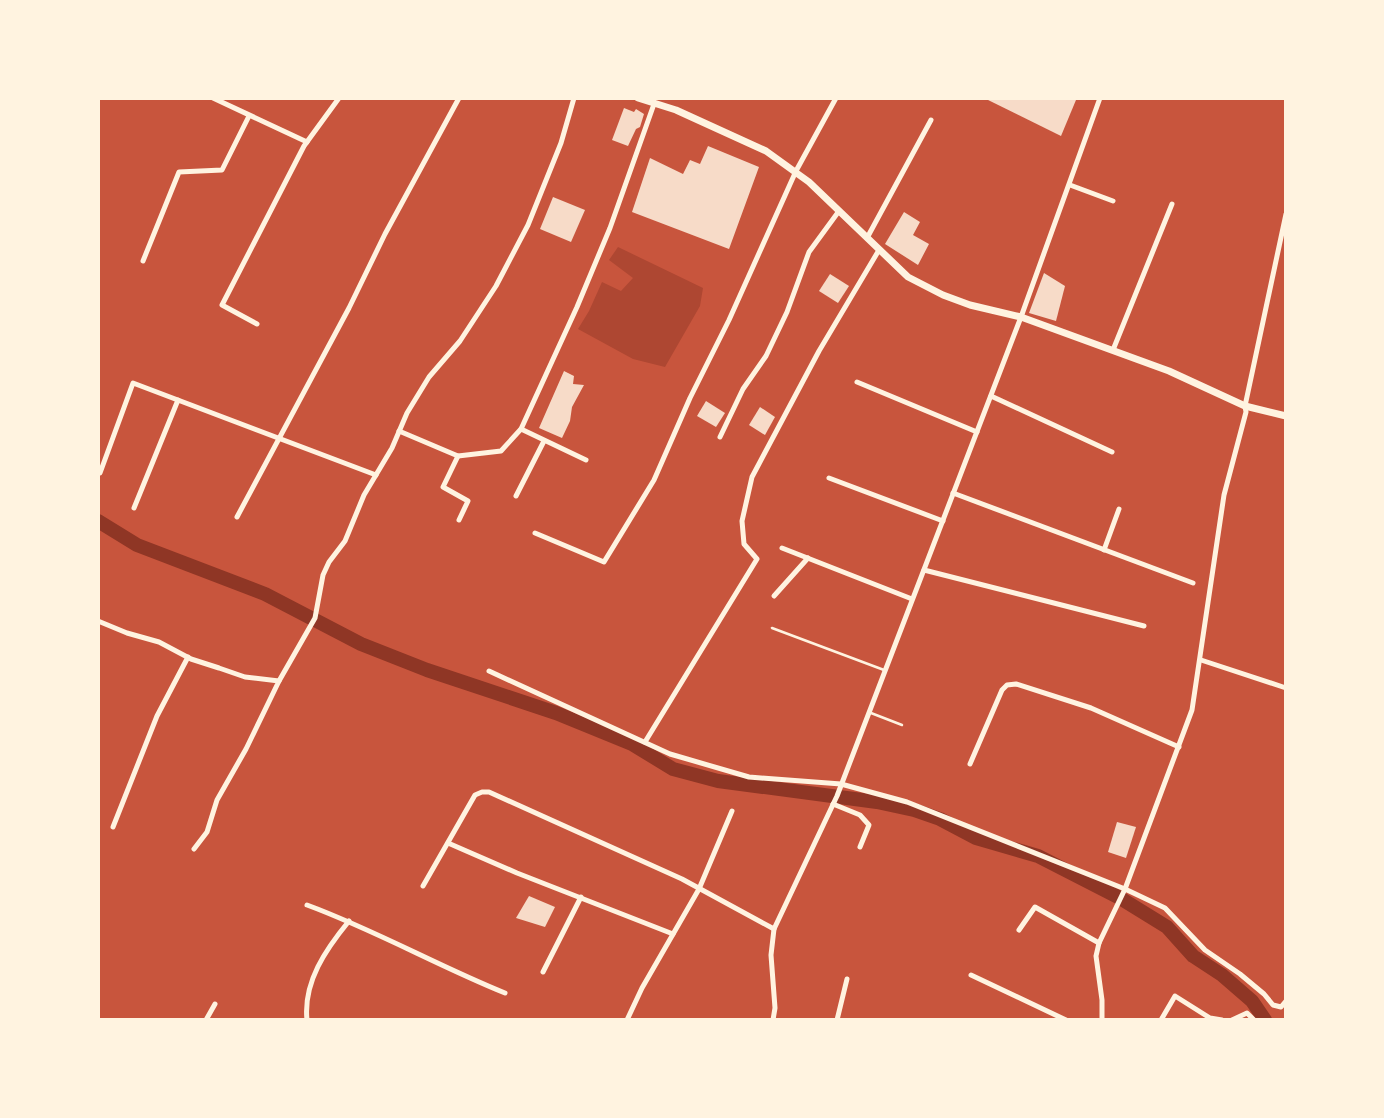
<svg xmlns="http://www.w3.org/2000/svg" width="1384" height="1118" font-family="'Noto Sans',sans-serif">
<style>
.green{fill:#ae4732}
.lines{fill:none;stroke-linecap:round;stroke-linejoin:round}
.canal{stroke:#8f3625;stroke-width:14}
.building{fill:#f7dbc8}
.service{stroke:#fff3e0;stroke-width:2.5}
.minor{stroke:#fff3e0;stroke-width:5}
.tertiary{stroke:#fff3e0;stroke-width:7}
</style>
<rect width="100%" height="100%" fill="#c8553d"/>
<polygon class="green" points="618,247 703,288 700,306 665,367 633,359 578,329 589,311 602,282 621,291 633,278 609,260"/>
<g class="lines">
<polyline class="canal" points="98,521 137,545 265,594 361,644 427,670 556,713 632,744 673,769 718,781 877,802 914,810 940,819 976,838 1038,856 1120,898 1167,927 1193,956 1222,975 1252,1001 1265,1020"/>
</g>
<g class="building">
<polygon points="984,98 1071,98 1076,100 1061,136"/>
<polygon points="624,108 634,112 636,109 644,114 640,127 636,129 628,146 612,140"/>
<polygon points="708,146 759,167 729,249 632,212 650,158 683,174 690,160 700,164"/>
<polygon points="553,197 585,210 571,242 540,229"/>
<polygon points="904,212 920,222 913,235 929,244 918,265 885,244"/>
<polygon points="1044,273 1065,286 1056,321 1029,313"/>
<polygon points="830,274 849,286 838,303 819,291"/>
<polygon points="564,371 574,376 573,384 584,385 572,407 570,421 562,438 539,428"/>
<polygon points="706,401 725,413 716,427 697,416"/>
<polygon points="760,407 775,417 765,435 749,425"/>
<polygon points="1117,822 1136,827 1126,858 1108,852"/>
<polygon points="529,896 555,907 545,927 516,918"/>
</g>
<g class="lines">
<g class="service">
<polyline points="772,628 884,670"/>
<polyline points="871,713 902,725"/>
</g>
<g class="minor">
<polyline points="213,98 307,142"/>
<polyline points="1070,185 1113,201"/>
<polyline points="867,238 931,120"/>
<polyline points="143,261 179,172 222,170 249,116"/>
<polyline points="257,324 222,305 304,146 339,98"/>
<polyline points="1113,350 1172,204"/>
<polyline points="857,382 977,432"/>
<polyline points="991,396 1112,452"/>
<polyline points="521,429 586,460"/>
<polyline points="399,431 458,456 501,451 521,429 577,307 610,228 654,104"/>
<polyline points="720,437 743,389 766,356 787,312 809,252 839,211"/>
<polyline points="458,456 443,487 468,501 459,520"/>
<polyline points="100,473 133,383 376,475"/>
<polyline points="829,478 943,521"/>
<polyline points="953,493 1193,583"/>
<polyline points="516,496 544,441"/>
<polyline points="134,508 178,400"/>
<polyline points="237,517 349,308 385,234 459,98"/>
<polyline points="535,533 604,562 654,480 690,398 729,320 796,171 836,98"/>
<polyline points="782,548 912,599"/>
<polyline points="1104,550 1119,509"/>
<polyline points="924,570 1144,626"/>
<polyline points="774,596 808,558"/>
<polyline points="98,621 127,633 159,642 191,659 219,668 245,677 279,681 246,749 217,800 207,832 194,849"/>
<polyline points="1201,660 1286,688"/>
<polyline points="489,671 670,754 749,777 841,784 907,802 1125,889 1165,908 1205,950 1240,974 1264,994 1273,1005 1281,1007 1286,1001"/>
<polyline points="279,681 315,618 323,575 329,562 345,541 364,495 392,448 407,413 429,377 460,341 496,286 528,225 561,143 574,98"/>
<polyline points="645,742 757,559 744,544 742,521 752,477 819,351 879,250"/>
<polyline points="970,764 1002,690 1007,685 1016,684 1091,708 1179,747"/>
<polyline points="833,804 860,815 869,825 860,847"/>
<polyline points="113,827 157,716 188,657"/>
<polyline points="448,843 517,873 673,934"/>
<polyline points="423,886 475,795 482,792 489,792 682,879 774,929"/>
<path d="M 307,905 C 375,930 438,966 505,993"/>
<polyline points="1019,930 1035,907 1099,943"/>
<polyline points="543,972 581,897"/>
<polyline points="971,975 1066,1020"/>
<polyline points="206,1020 215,1004"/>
<path d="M 307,1020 C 303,982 326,949 349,921"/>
<polyline points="627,1020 642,988 699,889 732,811"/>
<polyline points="773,1020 775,1008 771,955 774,929 837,796 1021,317 1100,98"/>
<polyline points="837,1020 847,979"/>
<polyline points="1102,1020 1102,1000 1096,956 1099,943 1125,889 1192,710 1224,495 1246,412 1245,406 1286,214"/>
<polyline points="1161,1020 1175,996 1210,1018 1222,1020"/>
<polyline points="1232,1020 1247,1013 1254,1020"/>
</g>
<polyline class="tertiary" points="638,98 676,110 766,151 809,182 908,277 943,295 970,305 1021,317 1169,371 1245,406 1286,416"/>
</g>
<rect width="1384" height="1118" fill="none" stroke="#fff3e0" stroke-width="200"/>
</svg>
